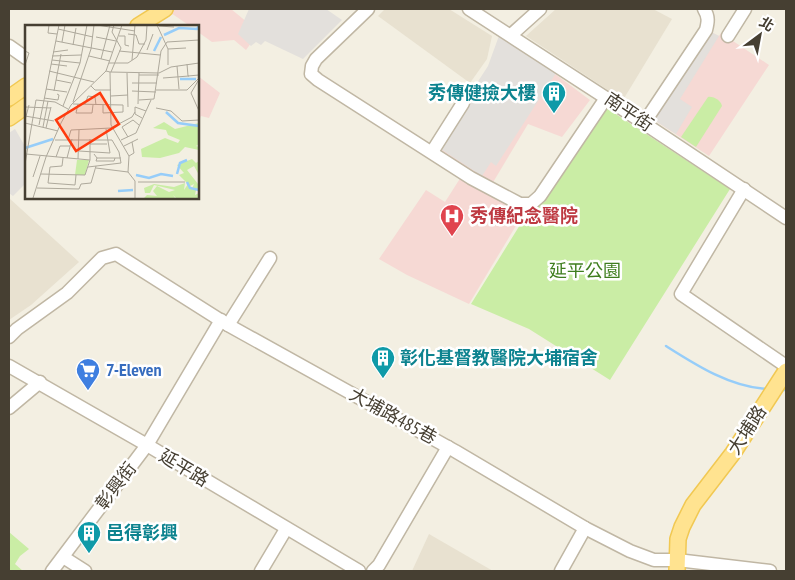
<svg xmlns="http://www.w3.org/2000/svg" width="795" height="580" font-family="'PT Sans Narrow','Noto Sans TC',sans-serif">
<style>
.residential{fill:#e8e1d0}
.medical{fill:#f6d9d4}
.green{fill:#caeda5}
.parking{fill:#e3e0dc}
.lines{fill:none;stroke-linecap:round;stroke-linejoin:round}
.stream{stroke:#96cdf9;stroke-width:2.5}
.minor-casing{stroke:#c0b7a4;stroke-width:15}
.major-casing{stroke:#f1c852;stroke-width:18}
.minor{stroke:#fff;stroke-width:12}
.major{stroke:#ffe390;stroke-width:15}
.labels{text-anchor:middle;stroke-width:5;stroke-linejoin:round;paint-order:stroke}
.culture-label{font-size:18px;font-weight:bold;fill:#0d838f;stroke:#fff;text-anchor:start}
.street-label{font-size:18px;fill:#463f32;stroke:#fff}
.health-label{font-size:18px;font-weight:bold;fill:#be3a42;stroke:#fff;text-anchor:start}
.park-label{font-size:18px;fill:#3f7e1f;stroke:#fff}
.shop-label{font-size:18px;font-weight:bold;fill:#366cbe;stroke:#fff;text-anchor:start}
.inset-river{fill:none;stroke:#96cdf9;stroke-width:2.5}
.inset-road{fill:none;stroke:#aea99c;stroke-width:1}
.view{fill:#ff3b0e;fill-opacity:0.15;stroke:#ff3b0e;stroke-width:2.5}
.inset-edge{fill:none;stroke:#463f32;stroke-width:2.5}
</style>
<rect width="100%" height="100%" fill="#f3efe2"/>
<g class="residential">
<polygon points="385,9 449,9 492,36 487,59 470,83 378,16"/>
<polygon points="556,9 653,9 672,19 623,100 526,36"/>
<polygon points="9,198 79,262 31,305 9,320"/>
<polygon points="429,534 493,571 412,571"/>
</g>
<g class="medical">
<polygon points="171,9 231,9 259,32 246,50 234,40 212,42 198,32 198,26 190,26 168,11"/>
<polygon points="709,31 719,36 721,33 769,65 709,156 651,118"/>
<polygon points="500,33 590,100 562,137 528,124 492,184 437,152 494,68"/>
<polygon points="198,76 220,93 209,118 201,116 198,123"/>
<polygon points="461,177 523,214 469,304 407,275 379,259 426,190 445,202"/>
</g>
<g class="green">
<path d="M 708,97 C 714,96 721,101 722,106 L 696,147 L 681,137 Z"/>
<polygon points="605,107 730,189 610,380 529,329 471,304 528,212 534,210"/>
<polygon points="9,532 29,549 20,556 15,564 23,571 9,571"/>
</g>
<g class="parking">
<polygon points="249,9 326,9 342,20 303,59 265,41 261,45 256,42 251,46 238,34"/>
<polygon points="709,31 719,36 680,99 692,107 676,134 651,118"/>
<polygon points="500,33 558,70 496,166 491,162 482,176 436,146 488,66"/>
<polygon points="15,129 26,148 26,183 13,196 9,193 9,133"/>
</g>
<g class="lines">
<g class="stream">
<path d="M 666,346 C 696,365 730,387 767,389"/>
<polyline points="780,390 786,390"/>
</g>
<g class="minor-casing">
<g id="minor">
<polyline points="368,9 316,59 312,66 311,74 318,80 471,178 520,204 531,204 540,196 606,98"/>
<polyline points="469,9 606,98 786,218"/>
<polyline points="511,35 540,9"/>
<polyline points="728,36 745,9"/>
<polyline points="9,46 26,58"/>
<path d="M 644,123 L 706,30 C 708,22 709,17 704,9"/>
<polyline points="432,152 463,103"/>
<polyline points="744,189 681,294 786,366"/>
<polyline points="228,325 270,258"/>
<polyline points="9,337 17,329 67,293 102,258 116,254 228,325 455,451 585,528 630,551 654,560 677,560 770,571"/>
<polyline points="9,366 147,445 359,571"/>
<polyline points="9,408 40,382"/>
<polyline points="63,557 85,571"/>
<polyline points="52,571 147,445 221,320"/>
<polyline points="261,571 286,529"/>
<polyline points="373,571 379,565 448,447"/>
<polyline points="561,571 585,528"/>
</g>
</g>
<g class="major-casing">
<g id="major">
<polyline points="138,26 165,9"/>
<polyline points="9,98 26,86"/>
<polyline points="9,118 26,106"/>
<polyline points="677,571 678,539 682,527 693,505 733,453 786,371"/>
</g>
</g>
<use href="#minor" class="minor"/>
<use href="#major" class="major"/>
</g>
<defs>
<g id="building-pin" transform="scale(1.25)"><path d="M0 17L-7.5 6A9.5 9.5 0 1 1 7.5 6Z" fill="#0f9aa8" stroke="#fff"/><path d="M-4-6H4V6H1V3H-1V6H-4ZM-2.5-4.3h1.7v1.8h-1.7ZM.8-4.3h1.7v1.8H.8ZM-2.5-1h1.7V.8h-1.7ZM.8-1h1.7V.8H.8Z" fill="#fff"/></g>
<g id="hospital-pin" transform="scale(1.25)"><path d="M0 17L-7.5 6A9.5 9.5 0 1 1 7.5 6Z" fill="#e0444e" stroke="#fff"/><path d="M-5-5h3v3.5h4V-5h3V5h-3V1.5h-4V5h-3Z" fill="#fff"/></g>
<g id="supermarket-pin" transform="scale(1.25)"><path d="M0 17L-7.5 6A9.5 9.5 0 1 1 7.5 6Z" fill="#3f7fe0" stroke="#fff"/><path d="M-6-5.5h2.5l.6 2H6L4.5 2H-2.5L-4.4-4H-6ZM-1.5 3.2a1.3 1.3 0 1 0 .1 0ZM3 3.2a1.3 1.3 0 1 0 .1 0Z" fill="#fff"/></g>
</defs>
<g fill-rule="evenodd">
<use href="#building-pin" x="554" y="93"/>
<use href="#hospital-pin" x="452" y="216"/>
<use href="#building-pin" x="383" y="358"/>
<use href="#supermarket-pin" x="88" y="370"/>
<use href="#building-pin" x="89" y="533"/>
</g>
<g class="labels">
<g class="culture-label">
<text x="536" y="99" text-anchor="end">秀傳健撿大樓</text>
<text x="400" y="364">彰化基督教醫院大埔宿舍</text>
<text x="106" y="539">邑得彰興</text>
</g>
<g class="street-label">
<text transform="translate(629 112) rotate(34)" y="6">南平街</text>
<text transform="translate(393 416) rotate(29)" y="6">大埔路485巷</text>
<text transform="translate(747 430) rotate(-57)" y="6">大埔路</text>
<text transform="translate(184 468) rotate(31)" y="6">延平路</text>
<text transform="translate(116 486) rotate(-53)" y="6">彰興街</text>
</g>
<g class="health-label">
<text x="470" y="222">秀傳紀念醫院</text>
</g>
<g class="park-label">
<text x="585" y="277">延平公園</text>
</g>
<g class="shop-label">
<text x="106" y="376">7-Eleven</text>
</g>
</g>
<g transform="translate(25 25)">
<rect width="174" height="174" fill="#f3efe2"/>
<path d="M 139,97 L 150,104 L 174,98 L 174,119 L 171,121 L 174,122 L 174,125 L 160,122 L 154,128 L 135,133 L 117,132 L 116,124 L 140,113 L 153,118 L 155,115 L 143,110 L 141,105 L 128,103 ZM 167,134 L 171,138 L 174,136 L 174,150 L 169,141 L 162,145 L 173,159 L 173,164 L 167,164 L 171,165 L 170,170 L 174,168 L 174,173 L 151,173 L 148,170 L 150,173 L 119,173 L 122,170 L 132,171 L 128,166 L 132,161 L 144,167 L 150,165 L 129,160 L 125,168 L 120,168 L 119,163 L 129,159 L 149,162 L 160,158 L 159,165 L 163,159 L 167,164 L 169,159 L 165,161 L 154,150 L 159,148 L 152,140 ZM 52,135 L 64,135 L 60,150 L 50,150 Z" fill="#caeda5"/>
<path class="inset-river" d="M 139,10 L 154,3 L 172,4 L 174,1M 129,26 L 136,12M 155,54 L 171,54M 141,87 L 153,98 L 174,101M 0,123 L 28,114M 152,149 L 155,138 L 162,135M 111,150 L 124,153 L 136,149 L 148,151M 162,157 L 165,163 L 174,165M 93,166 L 108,165"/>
<path class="inset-road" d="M 24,0 L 23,8 L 32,9M 72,0 L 110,6M 132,0 L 143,24 L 161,23M 134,1 L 149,2M 33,4 L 68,12M 103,9 L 111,10 L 114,19 L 120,19M 94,11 L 100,11 L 100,20 L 104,21M 71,12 L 91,16M 31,16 L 87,27M 37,17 L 40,0M 142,17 L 174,15M 48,20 L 51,3M 143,24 L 143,40M 122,25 L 128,9M 0,26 L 4,28 L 0,40M 94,26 L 135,30M 28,27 L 43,25M 27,31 L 56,30M 64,31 L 85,36M 76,34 L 85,0M 27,35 L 55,38M 107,35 L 110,0M 84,38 L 103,38 L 112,32 L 121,15 L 122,0M 26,39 L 42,41M 162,39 L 163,51 L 174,50M 152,41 L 154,64M 24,46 L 69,57M 81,46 L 85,47 L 86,100 L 104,131 L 103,147 L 110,156 L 110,173M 85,47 L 134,48 L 146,42 L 174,38M 86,47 L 96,23 L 87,7 L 89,0M 102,48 L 103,82M 114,50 L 134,50M 138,53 L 164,51M 31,55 L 46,58M 173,56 L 166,68 L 174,86M 107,58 L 132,58M 66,61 L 70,65 L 86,65M 21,64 L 42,67M 131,65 L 162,65 L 174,53M 29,66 L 36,29M 107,66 L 131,67M 86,71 L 103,70M 19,73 L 33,75 L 34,70 L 32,69M 114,75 L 129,74 L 136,26 L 142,17M 48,77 L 66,24 L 69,0M 48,79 L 98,80 L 98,87 L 78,88 L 78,80M 53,79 L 51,88 L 67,88 L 68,80M 60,79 L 63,71 L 70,72 L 71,80M 113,79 L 114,48M 38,81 L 55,38 L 62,0M 0,82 L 26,83M 131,83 L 146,86 L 157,96 L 174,95M 0,91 L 29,96M 117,93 L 110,89 L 110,82 L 121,86M 0,95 L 4,80M 0,98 L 33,106M 14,100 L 34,0M 18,102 L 23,76M 21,103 L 26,82M 103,112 L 97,102 L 108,95 L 114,100M 30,115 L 87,115 L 94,127 L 96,138 L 63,142M 43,115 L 46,105 L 86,103 L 107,92 L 110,87M 96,115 L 111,108 L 126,75M 65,119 L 82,119M 99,121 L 113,114M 54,126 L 85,128 L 81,104M 1,129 L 65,135M 69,129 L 72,133 L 96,133M 104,131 L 109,128 L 107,117M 31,132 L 35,121 L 45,121M 38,133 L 37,141 L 25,142 L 23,158 L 50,160 L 51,150M 42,133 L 47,114M 72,133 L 71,136 L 89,136 L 90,133M 53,134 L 54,105M 0,139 L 11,75 L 30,77 L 43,84M 71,143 L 103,147M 16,149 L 60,150 L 65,135 L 65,114M 8,152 L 15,131M 113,157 L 160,157M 12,163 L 54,164 L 56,159 L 66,158 L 71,141M 8,173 L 21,132 L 36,98 L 46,80 L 81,46 L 97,0"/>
<path class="view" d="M 75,68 L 94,99 L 51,126 L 31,95 Z"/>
<rect width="174" height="174" class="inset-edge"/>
</g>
<rect width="795" height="580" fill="none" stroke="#463f32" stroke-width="20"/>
<g transform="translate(760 35) rotate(32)" stroke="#ffffff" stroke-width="4" paint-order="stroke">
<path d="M0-4L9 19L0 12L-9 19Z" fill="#463f32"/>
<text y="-8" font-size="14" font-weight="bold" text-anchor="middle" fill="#463f32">北</text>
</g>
</svg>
